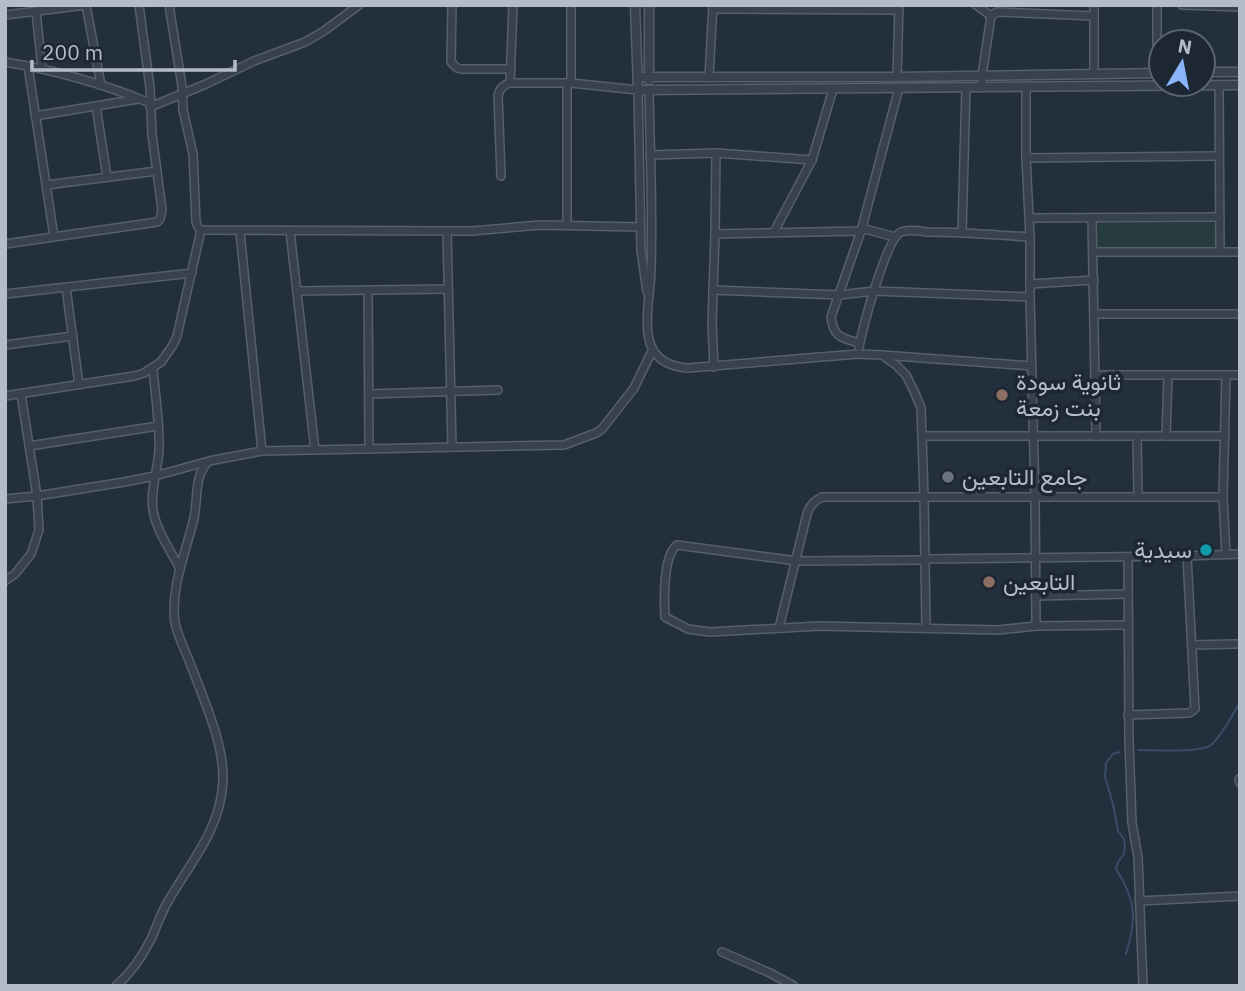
<svg xmlns="http://www.w3.org/2000/svg" width="1245" height="991" font-family="'IBM Plex Sans',Vazirmatn,sans-serif">
<style>
.green{fill:#263c3f}
.lines{fill:none;stroke-linecap:round;stroke-linejoin:round}
.stream{stroke:#394c67;stroke-width:2}
.minor-casing{stroke:#565f6c;stroke-width:10}
.tertiary-casing{stroke:#565f6c;stroke-width:11}
.minor{stroke:#38414e;stroke-width:7}
.tertiary{stroke:#38414e;stroke-width:8}
.education-dot{fill:#8d6e63;stroke:#1d2633;stroke-width:2.5}
.worship-dot{fill:#6b7280;stroke:#1d2633;stroke-width:2.5}
.culture-dot{fill:#0f9aa8;stroke:#1d2633;stroke-width:2.5}
.labels{text-anchor:middle;stroke-width:7;stroke-linejoin:round;paint-order:stroke}
.poi-label{font-size:23px;fill:#b4bcc9;stroke:#1d2633;text-anchor:start}
</style>
<rect width="100%" height="100%" fill="#242f3e"/>
<polygon class="green" points="1098,223 1216,223 1217,249 1098,248"/>
<g class="lines">
<g class="stream">
<path d="M 1138,750 C 1154,750 1201,753 1211,745 C 1222,736 1233,714 1240,702"/>
<path d="M 1120,752 L 1113,754 L 1106,763 L 1105,777 L 1113,804 L 1118,831 L 1124,839 L 1125,846 L 1124,854 L 1118,862 L 1116,869 C 1136,900 1137,918 1126,954"/>
</g>
<g class="minor-casing">
<g id="minor">
<polyline points="169,5 182,86 183,110 193,154 196,222 198,227 201,230 472,231 540,225 640,227"/>
<polyline points="452,5 451,62 457,68 461,69 511,69"/>
<polyline points="571,5 571,83"/>
<polyline points="976,5 991,16"/>
<polyline points="1094,5 1094,73"/>
<polyline points="1157,5 1157,73"/>
<polyline points="1182,5 1240,7"/>
<polyline points="713,9 899,10"/>
<polyline points="36,11 42,69"/>
<polyline points="5,15 86,5 101,85"/>
<path d="M 5,62 C 55,70 104,84 150,103"/>
<polyline points="28,66 54,237"/>
<polyline points="709,77 713,5"/>
<polyline points="897,77 899,6"/>
<polyline points="510,83 513,5"/>
<polyline points="567,83 567,225"/>
<polyline points="1219,85 1220,252"/>
<polyline points="1026,86 1026,158 1030,237 1030,297 1035,497 1036,626"/>
<polyline points="982,87 982,75 991,16 997,12 1094,16"/>
<path d="M 649,90 C 650,149 653,209 651,268 C 651,290 642,328 652,348 C 659,362 673,367 688,368 L 857,354 L 882,355 L 896,365 L 906,375 L 914,391 L 921,408 L 924,496 L 926,628"/>
<polyline points="96,106 107,177"/>
<polyline points="150,107 206,84 254,61 305,42 324,31 359,5"/>
<polyline points="35,116 138,99"/>
<polyline points="650,155 716,153 812,160"/>
<polyline points="1026,158 1219,156"/>
<path d="M 501,176 L 498,96 C 500,88 503,85 510,83 L 571,83 L 638,90 L 641,250 L 647,292"/>
<polyline points="46,185 157,171"/>
<polyline points="1029,218 1220,217"/>
<polyline points="1092,219 1096,436"/>
<polyline points="290,231 315,450"/>
<polyline points="447,231 452,447"/>
<polyline points="240,232 262,451"/>
<polyline points="774,232 812,160 833,89"/>
<polyline points="962,232 966,87"/>
<polyline points="715,234 861,231 865,229 895,237"/>
<polyline points="5,244 157,222 160,219 162,210 152,134 150,88 139,5"/>
<polyline points="1094,252 1240,252"/>
<polyline points="1030,284 1094,280"/>
<polyline points="66,287 79,385"/>
<polyline points="368,290 369,449"/>
<polyline points="713,290 839,295 874,291 1030,297"/>
<polyline points="297,291 448,289"/>
<polyline points="5,294 192,273"/>
<polyline points="1094,314 1240,314"/>
<path d="M 859,343 C 842,338 833,337 831,317 L 861,231 L 899,88"/>
<polyline points="5,345 73,336"/>
<path d="M 859,347 C 863,327 886,239 901,232 C 908,229 920,231 928,232 C 962,232 996,235 1030,237"/>
<polyline points="882,355 1032,366"/>
<polyline points="714,367 712,324 715,234 716,153"/>
<path d="M 153,368 C 155,395 160,423 159,450 C 158,470 150,489 153,510 C 156,530 171,551 180,569"/>
<polyline points="1096,375 1240,375"/>
<polyline points="1226,375 1223,497 1226,554"/>
<polyline points="369,394 498,390"/>
<polyline points="5,396 134,376 144,373 161,362 173,345 177,336 201,230"/>
<polyline points="923,436 1225,436"/>
<polyline points="1166,436 1168,375"/>
<polyline points="1137,437 1138,497"/>
<polyline points="29,446 158,426"/>
<polyline points="5,499 37,496 124,482 155,476 209,461 262,451 564,445 596,433 602,429 634,388 653,349"/>
<polyline points="1128,557 1129,741 1132,823 1138,857 1143,986"/>
<polyline points="925,559 1187,556 1240,554"/>
<path d="M 925,560 L 797,561 L 677,545 C 663,555 664,600 665,617 L 688,629 L 710,632 L 819,626 L 998,630 L 1036,626 L 1127,625"/>
<polyline points="5,581 15,574 31,554 39,530 37,496 21,394"/>
<polyline points="1036,596 1128,594"/>
<path d="M 779,628 L 807,514 C 810,505 814,501 822,497 L 1223,497"/>
<polyline points="1192,645 1236,644"/>
<polyline points="1128,715 1189,713 1195,709 1187,556"/>
<polyline points="1239,779 1240,783"/>
<polyline points="1139,901 1240,896"/>
<polyline points="722,952 770,973 794,986"/>
<path d="M 116,986 C 130,974 143,955 151,939 C 156,928 160,916 166,905 C 189,863 221,831 223,780 C 224,743 203,698 190,663 C 185,650 178,637 175,623 C 170,588 186,552 194,518 C 198,500 194,477 207,463"/>
</g>
</g>
<g class="tertiary-casing">
<g id="tertiary">
<polyline points="635,5 638,90 1240,85"/>
<polyline points="649,5 649,80"/>
<polyline points="1203,72 1240,72"/>
<polyline points="638,77 897,77 1161,73"/>
</g>
</g>
<use href="#minor" class="minor"/>
<use href="#tertiary" class="tertiary"/>
</g>
<g class="education-dot">
<circle cx="1002" cy="395" r="7"/>
<circle cx="989" cy="582" r="7"/>
</g>
<circle class="worship-dot" cx="948" cy="477" r="7"/>
<circle class="culture-dot" cx="1206" cy="550" r="7"/>
<g class="labels">
<g class="poi-label">
<text x="1016" y="390">ثانوية سودة<tspan x="1016" dy="26">بنت زمعة</tspan></text>
<text x="962" y="485">جامع التابعين</text>
<text x="1192" y="558" text-anchor="end">سيدية</text>
<text x="1003" y="590">التابعين</text>
</g>
</g>
<rect width="1245" height="991" fill="none" stroke="#b4bcc9" stroke-width="14"/>
<g transform="translate(1182 63) rotate(10)"><circle r="33" fill="#1d2633" stroke="#59626f" stroke-width="2"/>
<path d="M0-5L12 26L0 18L-12 26Z" fill="#8ab4f8"/>
<text y="-10" font-size="19" font-weight="bold" text-anchor="middle" fill="#b4bcc9">N</text>
</g>
<path d="M32 60v10h203v-10" fill="none" stroke="#b4bcc9" stroke-width="3.5"/>
<text x="42" y="60" font-size="21" fill="#b4bcc9" stroke="#1d2633" stroke-width="5" paint-order="stroke">200 m</text>
</svg>
